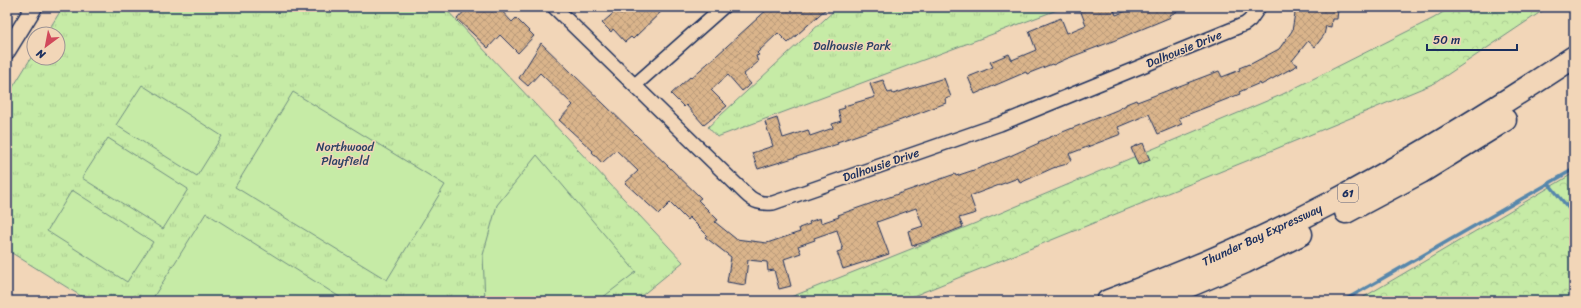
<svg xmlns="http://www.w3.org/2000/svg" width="1581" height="308" font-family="Sriracha,sans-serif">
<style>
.grass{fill:url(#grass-tufts);stroke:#708d82}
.forest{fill:url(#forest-crowns);stroke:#708d82}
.pitch{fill:#c6eba6;stroke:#708d82}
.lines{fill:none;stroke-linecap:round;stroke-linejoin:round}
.stream{stroke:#5787ac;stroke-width:3.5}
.building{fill:url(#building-cross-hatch);stroke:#1b2f5e}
.minor-casing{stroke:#1b2f5e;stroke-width:16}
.tertiary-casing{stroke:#1b2f5e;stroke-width:19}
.trunk-casing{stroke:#1b2f5e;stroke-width:25}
.minor{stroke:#f2d6b8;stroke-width:13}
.tertiary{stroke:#f2d6b8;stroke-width:16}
.trunk{stroke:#f2d6b8;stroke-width:22}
.labels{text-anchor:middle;stroke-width:3;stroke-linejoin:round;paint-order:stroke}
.shield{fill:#f2d6b8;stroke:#5c6179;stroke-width:1}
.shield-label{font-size:11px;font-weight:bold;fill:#1b2f5e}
.park-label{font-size:12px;fill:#2c4265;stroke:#f2d6b8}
.street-label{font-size:12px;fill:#1b2f5e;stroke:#f2d6b8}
</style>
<defs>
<pattern id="grass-tufts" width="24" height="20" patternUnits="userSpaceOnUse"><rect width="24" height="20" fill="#c6eba6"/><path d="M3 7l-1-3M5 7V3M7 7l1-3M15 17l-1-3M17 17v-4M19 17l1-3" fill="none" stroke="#aaca91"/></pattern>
<pattern id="forest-crowns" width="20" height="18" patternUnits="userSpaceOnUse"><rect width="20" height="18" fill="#c6eba6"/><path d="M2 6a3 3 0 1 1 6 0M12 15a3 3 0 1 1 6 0" fill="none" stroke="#aaca91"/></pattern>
<pattern id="building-cross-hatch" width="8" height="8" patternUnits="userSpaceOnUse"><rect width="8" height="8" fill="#dab48b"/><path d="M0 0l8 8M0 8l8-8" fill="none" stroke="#ba9b7a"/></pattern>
</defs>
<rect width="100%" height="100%" fill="#f2d6b8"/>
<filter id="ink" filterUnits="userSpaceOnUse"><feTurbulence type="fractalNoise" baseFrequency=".025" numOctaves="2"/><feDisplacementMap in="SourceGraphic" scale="8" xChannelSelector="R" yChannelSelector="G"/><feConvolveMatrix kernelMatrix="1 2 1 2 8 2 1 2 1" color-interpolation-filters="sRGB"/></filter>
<g filter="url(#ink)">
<g class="grass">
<polygon points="63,7 444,7 683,262 635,301 89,301 7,250 7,97 34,53 34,58 58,58 58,34 46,34"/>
<polygon points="838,7 1065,7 717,137 708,127"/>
</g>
<g class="forest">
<polygon points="1451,7 1548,7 1435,83 1249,160 901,301 781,301 991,217 1281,95 1434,18"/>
<polygon points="1574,173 1574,301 1356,301 1357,301"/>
</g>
<g class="pitch">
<polygon points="142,85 222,136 197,176 116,125"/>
<polygon points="293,92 445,185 387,280 235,187"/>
<polygon points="108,138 188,189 163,229 82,178"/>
<polygon points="537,155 636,272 598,301 485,301 483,255 497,205"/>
<polygon points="72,190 153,242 127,282 47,231"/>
<polygon points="206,213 346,301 151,301"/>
</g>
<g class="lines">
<g class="stream">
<polyline points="1549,184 1574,215"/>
<polyline points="1343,301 1574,169"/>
</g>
</g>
<g class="building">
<polygon points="468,7 498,7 512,22 516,18 534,36 518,53 500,35 488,48 457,19"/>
<polygon points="630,7 666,7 633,39 631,37 625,42 613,29 611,32 602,23 617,10 621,15"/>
<polygon points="770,7 828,7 788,43 778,33 757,53 759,55 756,56 758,62 743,75 751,84 742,91 728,75 711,90 727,106 704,125 686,105 684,107 671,94 690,77 691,78 716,56"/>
<polygon points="1079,7 1113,7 1116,15 1136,7 1186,7 1170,15 1171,17 1113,41 1066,59 1053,65 1052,64 1027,74 1026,72 975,94 968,77 993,67 990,62 1009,54 1012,60 1036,50 1029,31 1061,18 1067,33 1086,25"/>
<polygon points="1296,7 1318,7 1338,10 1337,19 1332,19 1331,27 1326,26 1324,35 1315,47 1308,41 1292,61 1298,65 1261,85 1260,83 1239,92 1240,94 1179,118 1182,124 1158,134 1149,114 1118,127 1121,134 1069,154 1072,160 1067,163 1067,164 1053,168 1020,183 1018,178 970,196 976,213 959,218 963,227 925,242 912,246 908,231 923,226 916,208 877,222 889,254 843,269 837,252 843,250 837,230 814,238 815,240 798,246 801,253 784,259 791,286 779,289 774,270 768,271 767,262 748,260 745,285 727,282 731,257 705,237 707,235 689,217 687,220 670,203 659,214 625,183 638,171 616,150 602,163 592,152 593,151 559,120 573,105 540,73 528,86 519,78 541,43 701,198 698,200 718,220 715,222 736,239 767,243 800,232 799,228 810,224 809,222 820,218 821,223 839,217 838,215 955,174 956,176 977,169 1010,156 1039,143 1038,142 1117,110 1126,105 1126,104 1136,100 1137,102 1219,71 1222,77 1240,70 1239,68 1249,64 1249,65 1279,49 1292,31"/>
<polygon points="944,78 951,97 945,99 946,103 901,120 837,142 838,144 758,169 752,153 773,146 765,122 777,118 783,138 808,130 810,136 833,128 832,124 841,121 838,110 845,108 844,106 875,97 870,84 883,80 888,93 892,92 893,94"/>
<polygon points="1143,143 1150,160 1138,165 1131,148"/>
</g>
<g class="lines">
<g class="minor-casing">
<g id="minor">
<path d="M 554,7 L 746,194 C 754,202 761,204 773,203 L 1000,124 L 1245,24 L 1250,20 L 1259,7"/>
<polyline points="635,85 723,7"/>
</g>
</g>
<g class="tertiary-casing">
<polyline id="tertiary" points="7,51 34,7"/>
</g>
<g class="trunk-casing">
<g id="trunk">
<polyline points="1346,212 1421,172 1505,120"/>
<path d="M 1108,301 C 1184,273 1259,241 1331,203 C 1415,159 1495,109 1574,57"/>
<polyline points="1153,301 1245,262 1301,234"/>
</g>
</g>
<use href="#minor" class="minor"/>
<use href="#tertiary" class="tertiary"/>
<use href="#trunk" class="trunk"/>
</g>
</g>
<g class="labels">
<rect class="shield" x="1338" y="184" width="20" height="18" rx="3"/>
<g class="shield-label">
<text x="1348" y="197">61</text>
</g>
<g class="park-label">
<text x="852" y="50">Dalhousie Park</text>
<text x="345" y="151">Northwood<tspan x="345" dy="14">Playfield</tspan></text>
</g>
<g class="street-label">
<text transform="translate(1184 49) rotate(-22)" y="4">Dalhousie Drive</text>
<text transform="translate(881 165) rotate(-19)" y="4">Dalhousie Drive</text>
<text transform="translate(1262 235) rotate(-25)" y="4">Thunder Bay Expressway</text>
</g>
</g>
<rect width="1581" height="308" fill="none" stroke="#f2d6b8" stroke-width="24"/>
<rect x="12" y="12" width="1557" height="284" fill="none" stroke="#1b2f5e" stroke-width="1.5" filter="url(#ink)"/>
<g transform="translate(46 46) rotate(212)"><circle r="19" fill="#f2d6b8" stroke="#9c9394"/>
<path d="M0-3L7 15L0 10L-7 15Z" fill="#d1495b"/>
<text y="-6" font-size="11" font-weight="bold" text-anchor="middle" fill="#1b2f5e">N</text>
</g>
<path d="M1427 44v6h90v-6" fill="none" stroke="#1b2f5e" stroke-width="2"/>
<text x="1433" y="44" font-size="12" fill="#1b2f5e" stroke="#f2d6b8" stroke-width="3" paint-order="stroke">50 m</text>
</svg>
